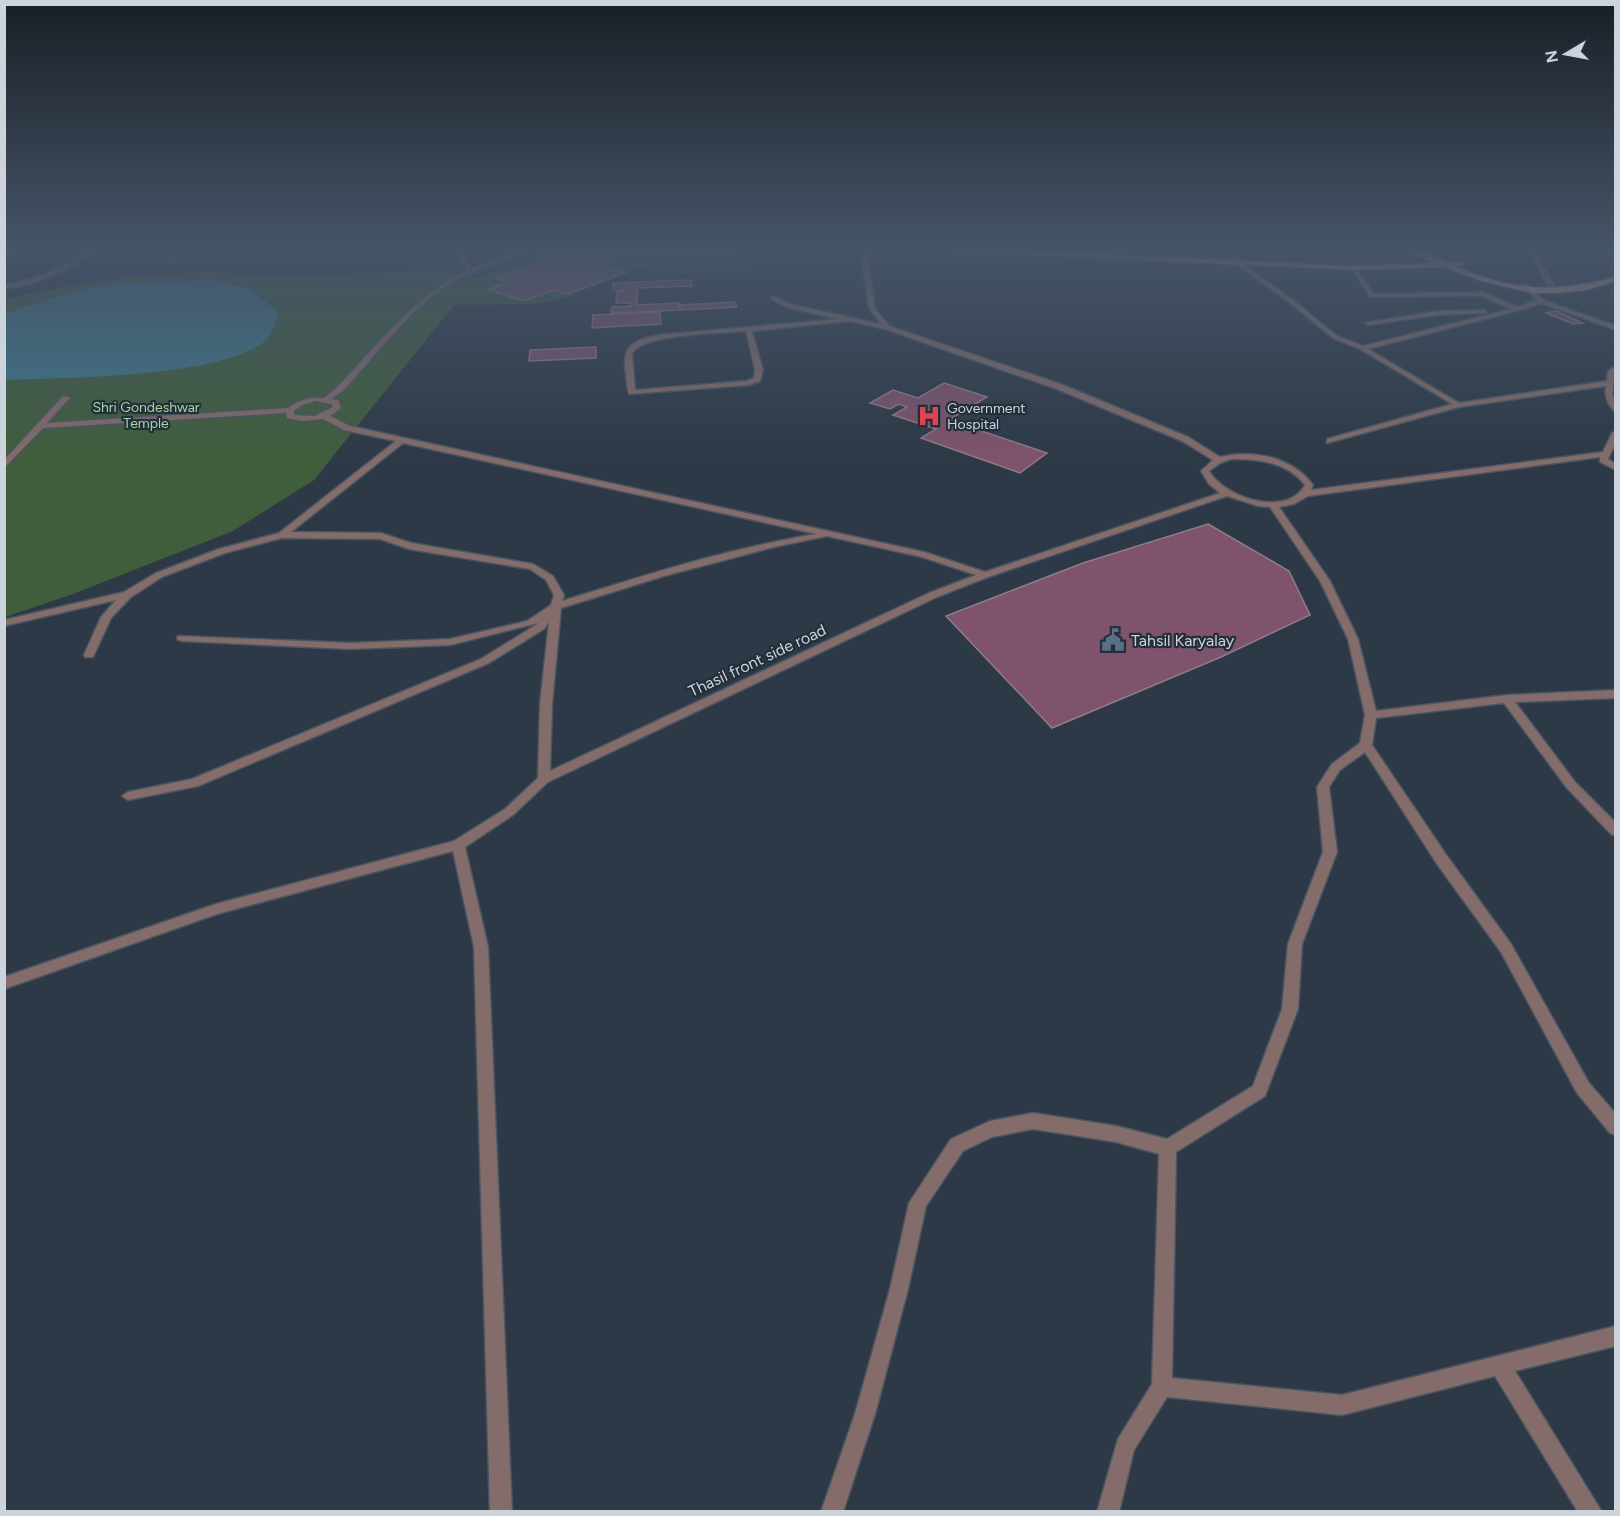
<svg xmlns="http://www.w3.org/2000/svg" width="1620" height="1516" font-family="Figtree,sans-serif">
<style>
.green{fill:#405e3c}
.water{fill:#3f788a}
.building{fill:#7e536b;stroke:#8e7c86;stroke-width:1.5}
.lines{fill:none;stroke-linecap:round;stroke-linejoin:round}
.street-casing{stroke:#4a5561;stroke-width:3}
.primary-casing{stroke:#4a5561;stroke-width:3}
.street{fill:#836c69;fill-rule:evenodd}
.primary{fill:#cc9d98;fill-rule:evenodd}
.labels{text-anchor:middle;stroke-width:4.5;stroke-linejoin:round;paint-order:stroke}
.far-park-label{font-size:14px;fill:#a3d79d;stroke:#232f3b}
.far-poi-label{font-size:14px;fill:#ccd3db;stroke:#232f3b;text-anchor:start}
.poi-label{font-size:16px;fill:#ccd3db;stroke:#232f3b;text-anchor:start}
.street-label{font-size:16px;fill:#ccd3db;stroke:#232f3b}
</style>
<rect width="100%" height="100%" fill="#2d3946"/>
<polygon class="green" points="550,247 734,247 748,271 664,273 639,268 562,299 535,304 454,305 314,480 233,531 73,594 5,617 4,299 95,281 134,276 210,272 276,277 459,269 476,278"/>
<path class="water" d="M 213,280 L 247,288 L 279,312 C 276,320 272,335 265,341 C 220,378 64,378 5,380 L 5,314 L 59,296 L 108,284 Z"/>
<g class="building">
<polygon points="563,255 586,262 597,258 610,261 600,265 625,273 567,294 553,290 523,301 488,290 509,282 496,278"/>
<polygon points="691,280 692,286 637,288 637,305 679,303 680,310 611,313 612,307 631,306 631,303 616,303 617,292 628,290 613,290 613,283"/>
<polygon points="735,302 737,307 681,310 680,305"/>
<polygon points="1556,311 1583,323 1573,324 1546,313"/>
<polygon points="660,312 661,324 592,328 593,315"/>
<polygon points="596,347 596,358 529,361 530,350"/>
<polygon points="944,383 987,397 949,420 1047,453 1020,473 921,438 936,429 893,415 907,407 899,404 890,409 870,403 893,390 918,398"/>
<polygon points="1208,524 1289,571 1310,615 1221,657 1052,728 946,616 1083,563"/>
</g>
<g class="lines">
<g class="street-casing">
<g id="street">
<polygon points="15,247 22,247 4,258 4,253"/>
<path d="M 92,247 L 99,247 C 73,270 38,284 4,289 L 4,285 C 37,280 66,267 92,247 Z"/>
<polygon points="177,247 183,247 172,262 168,262"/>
<path d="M 451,247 L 457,247 L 472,268 L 526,247 L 534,247 C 509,262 479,267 454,281 C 410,308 378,353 343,391 L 331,399 L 338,400 L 341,408 L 330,416 L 350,426 L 924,552 L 985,572 L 1220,493 L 1209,484 L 1201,471 L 1213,460 L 1182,441 L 1057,389 L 885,329 L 850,321 L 752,331 L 763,370 L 760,381 L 749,385 L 629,394 C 627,388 627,381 626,375 C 621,345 632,341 659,335 L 839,319 L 789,308 L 771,299 L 773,296 L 793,305 L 881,324 L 869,308 L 860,247 L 866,247 L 875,308 L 889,326 L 1063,385 L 1188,437 L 1220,457 C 1253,449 1293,457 1313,485 L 1311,490 L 1603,452 L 1612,433 L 1616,431 L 1616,442 L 1608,459 L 1616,464 L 1616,470 L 1600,462 L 1600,457 L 1308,496 L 1294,504 L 1279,507 L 1330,581 L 1358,639 L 1376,711 L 1507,695 L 1616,690 L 1616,698 L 1515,702 L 1575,782 L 1616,823 L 1616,836 L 1611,834 L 1567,788 L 1504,703 L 1376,718 L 1372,745 L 1447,856 L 1511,944 L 1589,1083 L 1616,1114 L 1616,1135 L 1610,1133 L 1577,1093 L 1501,952 L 1437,864 L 1365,752 L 1340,770 L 1329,787 L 1337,852 L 1302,944 L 1298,1009 L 1265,1096 L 1176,1152 L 1172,1378 L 1342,1395 L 1616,1326 L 1616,1346 L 1515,1371 L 1602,1512 L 1578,1512 L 1495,1376 L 1342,1415 L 1167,1397 L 1134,1450 L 1119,1512 L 1097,1512 L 1118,1439 L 1152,1384 L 1159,1154 L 1116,1142 L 1033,1129 L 992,1137 L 963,1151 L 926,1206 L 908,1289 L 875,1414 L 843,1512 L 821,1512 L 855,1414 L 890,1289 L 909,1203 L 951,1139 L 990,1121 L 1033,1113 L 1116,1126 L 1167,1139 L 1253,1086 L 1282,1009 L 1288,944 L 1323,852 L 1317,787 L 1332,764 L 1360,743 L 1365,715 L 1348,639 L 1320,581 L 1270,507 L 1258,506 L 1227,496 L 988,577 L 937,597 L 548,782 L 513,815 L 465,847 L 488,947 L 512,1512 L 490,1512 L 474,947 L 453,851 L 217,914 L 4,989 L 4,977 L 216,904 L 454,841 L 505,809 L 538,778 L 540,704 L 549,622 L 544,629 L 489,663 L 198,786 L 128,800 L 122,796 L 128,792 L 192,779 L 481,659 L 536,625 L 538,623 L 450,645 L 351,649 L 182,641 L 178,640 L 177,638 L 178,636 L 351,643 L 450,639 L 527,621 L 551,605 L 554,595 L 546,580 L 530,569 L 409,549 L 380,539 L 282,538 L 225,553 L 162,577 L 131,597 L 111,618 L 93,657 L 85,657 L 84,655 L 101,617 L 116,600 L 4,626 L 4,620 L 124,592 L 156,573 L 219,549 L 279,533 L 396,441 L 344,430 L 323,419 L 302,421 L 287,418 L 286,413 L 43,428 L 4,468 L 4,460 L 63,396 L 70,398 L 47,423 L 288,408 C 299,400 310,396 324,398 L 337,387 C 378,345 414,295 468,270 ZM 746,331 L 755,370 L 754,378 L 747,381 L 635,390 L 632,354 C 641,334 723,333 746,331 ZM 315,401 L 332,404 L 333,407 L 315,416 L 294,415 L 294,411 L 302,405 ZM 403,443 L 817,534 C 730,548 646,575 562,601 L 564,595 L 553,576 L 533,564 L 411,543 L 381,533 L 291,532 ZM 1232,459 C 1259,459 1287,462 1305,485 C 1287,518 1225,498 1209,471 L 1220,463 ZM 827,536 L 922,557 L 976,575 L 929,593 L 550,771 L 552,704 L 561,608 L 664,576 L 774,547 Z"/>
<polygon points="1526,247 1532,247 1559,293 1555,293 1548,286"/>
<path d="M 1233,256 L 1237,256 L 1240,262 L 1293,300 L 1337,336 L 1363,346 L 1511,309 L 1481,296 L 1370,297 L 1351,267 L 1355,267 L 1374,294 L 1482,292 L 1518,307 L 1537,300 L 1522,285 L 1527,284 L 1543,300 L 1616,326 L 1616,330 L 1541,303 L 1524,309 L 1368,349 L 1459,403 L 1607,381 L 1608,371 L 1616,366 L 1612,394 L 1616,401 L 1616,412 C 1608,407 1604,395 1606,386 L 1459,407 L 1327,443 L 1327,439 L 1452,404 L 1360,349 L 1333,338 L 1289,302 L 1235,264 Z"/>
<polygon points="1484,310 1486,311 1486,313 1438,315 1368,325 1365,323 1438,311"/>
</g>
</g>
<g class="primary-casing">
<path id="primary" d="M 903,247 L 953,247 L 1353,266 L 1434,263 L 1403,247 L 1412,247 L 1446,262 L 1462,262 L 1462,266 L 1455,266 C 1514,292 1554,293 1616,277 L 1616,281 L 1587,290 L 1559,293 L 1533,293 L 1481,281 L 1444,267 L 1353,270 L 906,249 Z"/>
</g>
<use href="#street" class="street"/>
<use href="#primary" class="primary"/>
</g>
<linearGradient id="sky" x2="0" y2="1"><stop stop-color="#191f26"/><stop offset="0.54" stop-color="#465468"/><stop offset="1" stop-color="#465468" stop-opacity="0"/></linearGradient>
<rect width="1620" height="459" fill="url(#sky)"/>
<defs>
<g id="hospital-bare" transform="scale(1.8)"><path d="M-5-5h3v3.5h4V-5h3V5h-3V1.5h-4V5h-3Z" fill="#e0444e" stroke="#232f3b" stroke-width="2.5" paint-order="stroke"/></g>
<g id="civic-bare" transform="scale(1.8)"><path d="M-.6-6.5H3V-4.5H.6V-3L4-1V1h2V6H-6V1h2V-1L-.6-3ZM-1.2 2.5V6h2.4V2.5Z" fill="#5c6f8a" stroke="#232f3b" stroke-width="2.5" paint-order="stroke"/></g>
</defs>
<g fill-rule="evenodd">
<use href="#hospital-bare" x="929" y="416"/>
<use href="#civic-bare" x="1113" y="640"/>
</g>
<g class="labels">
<g class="far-park-label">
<text x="146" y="412">Shri Gondeshwar<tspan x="146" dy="16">Temple</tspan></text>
</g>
<g class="far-poi-label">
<text x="947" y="413">Government<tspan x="947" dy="16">Hospital</tspan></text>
</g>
<g class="poi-label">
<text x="1131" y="646">Tahsil Karyalay</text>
</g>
<g class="street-label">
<text transform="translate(757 660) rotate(-25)" y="6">Thasil front side road</text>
</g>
</g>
<rect width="1620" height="1516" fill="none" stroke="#ccd3db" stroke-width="12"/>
<g transform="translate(1566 54) rotate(260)" stroke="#232f3b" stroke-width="4.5" paint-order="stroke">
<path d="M0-4.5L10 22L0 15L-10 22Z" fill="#ccd3db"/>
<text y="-9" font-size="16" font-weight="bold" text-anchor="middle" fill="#ccd3db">N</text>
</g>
</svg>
